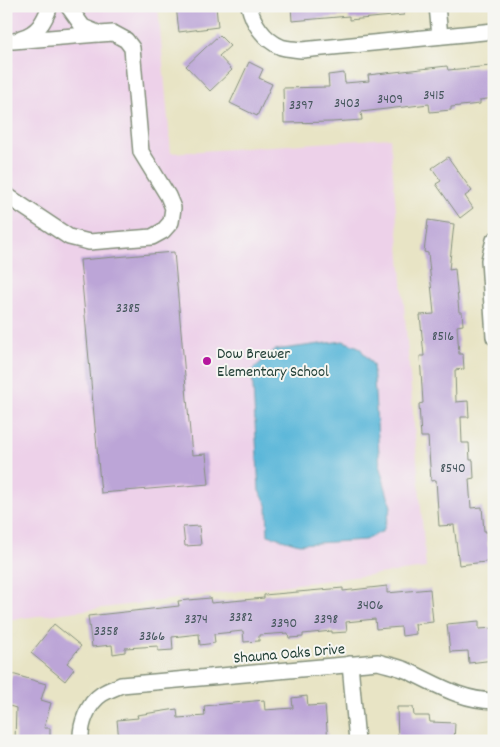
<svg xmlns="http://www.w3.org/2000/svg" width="500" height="747" font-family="Dekko,sans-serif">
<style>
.built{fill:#edd1e9}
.water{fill:#5bb7d9;stroke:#3d7a86}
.building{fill:#bca5d7}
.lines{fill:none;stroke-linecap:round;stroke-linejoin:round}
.minor-casing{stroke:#84907c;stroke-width:18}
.minor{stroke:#fff;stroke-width:15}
.poi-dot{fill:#b5179e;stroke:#f6f6f2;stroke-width:2}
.labels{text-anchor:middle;stroke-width:4;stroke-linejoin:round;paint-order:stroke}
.number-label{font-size:14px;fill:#46575d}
.poi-label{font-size:16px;fill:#1f3d34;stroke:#f6f6f2;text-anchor:start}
.street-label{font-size:16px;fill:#1f3d34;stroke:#f6f6f2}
</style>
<rect width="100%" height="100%" fill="#f6f6f2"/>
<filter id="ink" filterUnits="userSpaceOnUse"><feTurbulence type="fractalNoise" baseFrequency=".02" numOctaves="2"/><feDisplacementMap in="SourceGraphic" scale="10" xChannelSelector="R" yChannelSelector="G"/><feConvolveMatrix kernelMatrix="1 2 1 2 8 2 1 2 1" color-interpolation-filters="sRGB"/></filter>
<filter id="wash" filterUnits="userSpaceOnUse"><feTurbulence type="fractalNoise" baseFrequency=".0096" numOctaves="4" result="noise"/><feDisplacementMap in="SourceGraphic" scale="20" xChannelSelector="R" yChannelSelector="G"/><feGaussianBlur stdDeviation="1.12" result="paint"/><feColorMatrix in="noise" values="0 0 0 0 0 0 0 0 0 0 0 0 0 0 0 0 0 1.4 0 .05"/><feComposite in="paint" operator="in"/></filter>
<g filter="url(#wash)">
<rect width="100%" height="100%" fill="#e8e4c5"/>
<polygon class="built" points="6,6 158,6 171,153 390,138 426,568 6,620"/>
<polygon class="water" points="343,341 359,347 373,365 380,468 391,507 383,531 365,540 299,544 268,535 267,504 259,491 252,370 275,350"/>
<g id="blocks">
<g class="building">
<polygon points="176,6 216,6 218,27 179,32"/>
<polygon points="291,6 403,6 404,15 349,20 349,16 292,21"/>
<polygon points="219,35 230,46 219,56 232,70 210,91 186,66"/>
<polygon points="249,62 263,69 259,78 272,84 257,116 230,103"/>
<polygon points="447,66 448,70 491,66 494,98 480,100 480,104 451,107 451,110 430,112 429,104 361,112 362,120 332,122 284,123 283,88 329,87 328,75 344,73 345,83 369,81 368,75"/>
<polygon points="448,157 472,191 465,196 473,208 460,218 436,184 441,181 432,168"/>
<polygon points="428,220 454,224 449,270 455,269 459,312 462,312 463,325 457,326 459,354 463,354 464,369 455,370 456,402 468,401 469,417 461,417 462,443 469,443 470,460 473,460 474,478 469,479 471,508 482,507 484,531 486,531 488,547 494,546 494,561 459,565 454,525 439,526 436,480 431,481 428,437 421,437 419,404 423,403 420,356 424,356 420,315 434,314 428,253 424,252"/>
<polygon points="174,252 192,455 206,454 209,484 101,493 80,260"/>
<polygon points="199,526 201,545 185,546 183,527"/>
<polygon points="387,586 387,593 430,589 433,622 415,624 416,634 402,636 401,627 376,629 375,619 346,622 347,632 332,633 332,631 303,634 303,637 289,638 288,633 259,635 259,641 244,642 243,631 214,634 215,643 200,645 199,634 172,637 173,650 158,651 158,646 125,648 125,652 113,654 112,645 92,647 88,616 179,606 178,601 210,598 211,603 264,598 264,595 343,588 343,591"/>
<polygon points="479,621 479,629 494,628 494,660 469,663 468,651 450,652 447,624"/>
<polygon points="54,624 81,646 67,663 74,669 65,681 31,653"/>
<polygon points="12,674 46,684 41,700 51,703 44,728 50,728 50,741 15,741 16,708 6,705 6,693"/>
<polygon points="307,696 308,706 325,705 328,741 307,741 306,738 276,741 119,741 117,720 138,718 137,715 177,709 178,718 205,716 204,706 264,700 265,710 293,708 292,698"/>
<polygon points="397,707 413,707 414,716 429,716 430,722 455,723 454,741 398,741"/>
</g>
</g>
</g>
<g filter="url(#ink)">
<use href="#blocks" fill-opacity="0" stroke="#84907c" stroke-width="1"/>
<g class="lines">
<g class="minor-casing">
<g id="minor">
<path d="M 249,6 C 253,23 264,40 281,47 C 287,49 295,49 302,50 L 494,31"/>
<polyline points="437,6 440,36"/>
<path d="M 21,38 C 38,33 44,22 50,6"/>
<polyline points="13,41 98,34"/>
<polyline points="6,195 69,237 89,242 152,237 163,231 171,222 173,208 168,196 141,152 132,48 126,40 113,33 100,34 83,27 68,6"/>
<polyline points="494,240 489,260 494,337"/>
<polyline points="350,664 357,741"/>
<path d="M 81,741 C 80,724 88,703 102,694 C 108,690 115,688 121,685 L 378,662 C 388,665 399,667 408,671 C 438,685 460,700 494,701"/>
</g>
</g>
<use href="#minor" class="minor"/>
</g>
</g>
<circle class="poi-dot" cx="207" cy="361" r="5"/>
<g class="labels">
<g class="number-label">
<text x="434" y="99">3415</text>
<text x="390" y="103">3409</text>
<text x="347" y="107">3403</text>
<text x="301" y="109">3397</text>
<text x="128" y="312">3385</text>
<text x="443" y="340">8516</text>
<text x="453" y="472">8540</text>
<text x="370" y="609">3406</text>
<text x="241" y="621">3382</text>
<text x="196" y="623">3374</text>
<text x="326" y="623">3398</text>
<text x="284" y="627">3390</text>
<text x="106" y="635">3358</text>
<text x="152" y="640">3366</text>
</g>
<g class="poi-label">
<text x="217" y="358">Dow Brewer<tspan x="217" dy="18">Elementary School</tspan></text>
</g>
<g class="street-label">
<text transform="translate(289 652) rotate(-5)" y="6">Shauna Oaks Drive</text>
</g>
</g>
<rect width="500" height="747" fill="none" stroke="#f6f6f2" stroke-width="25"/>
</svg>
